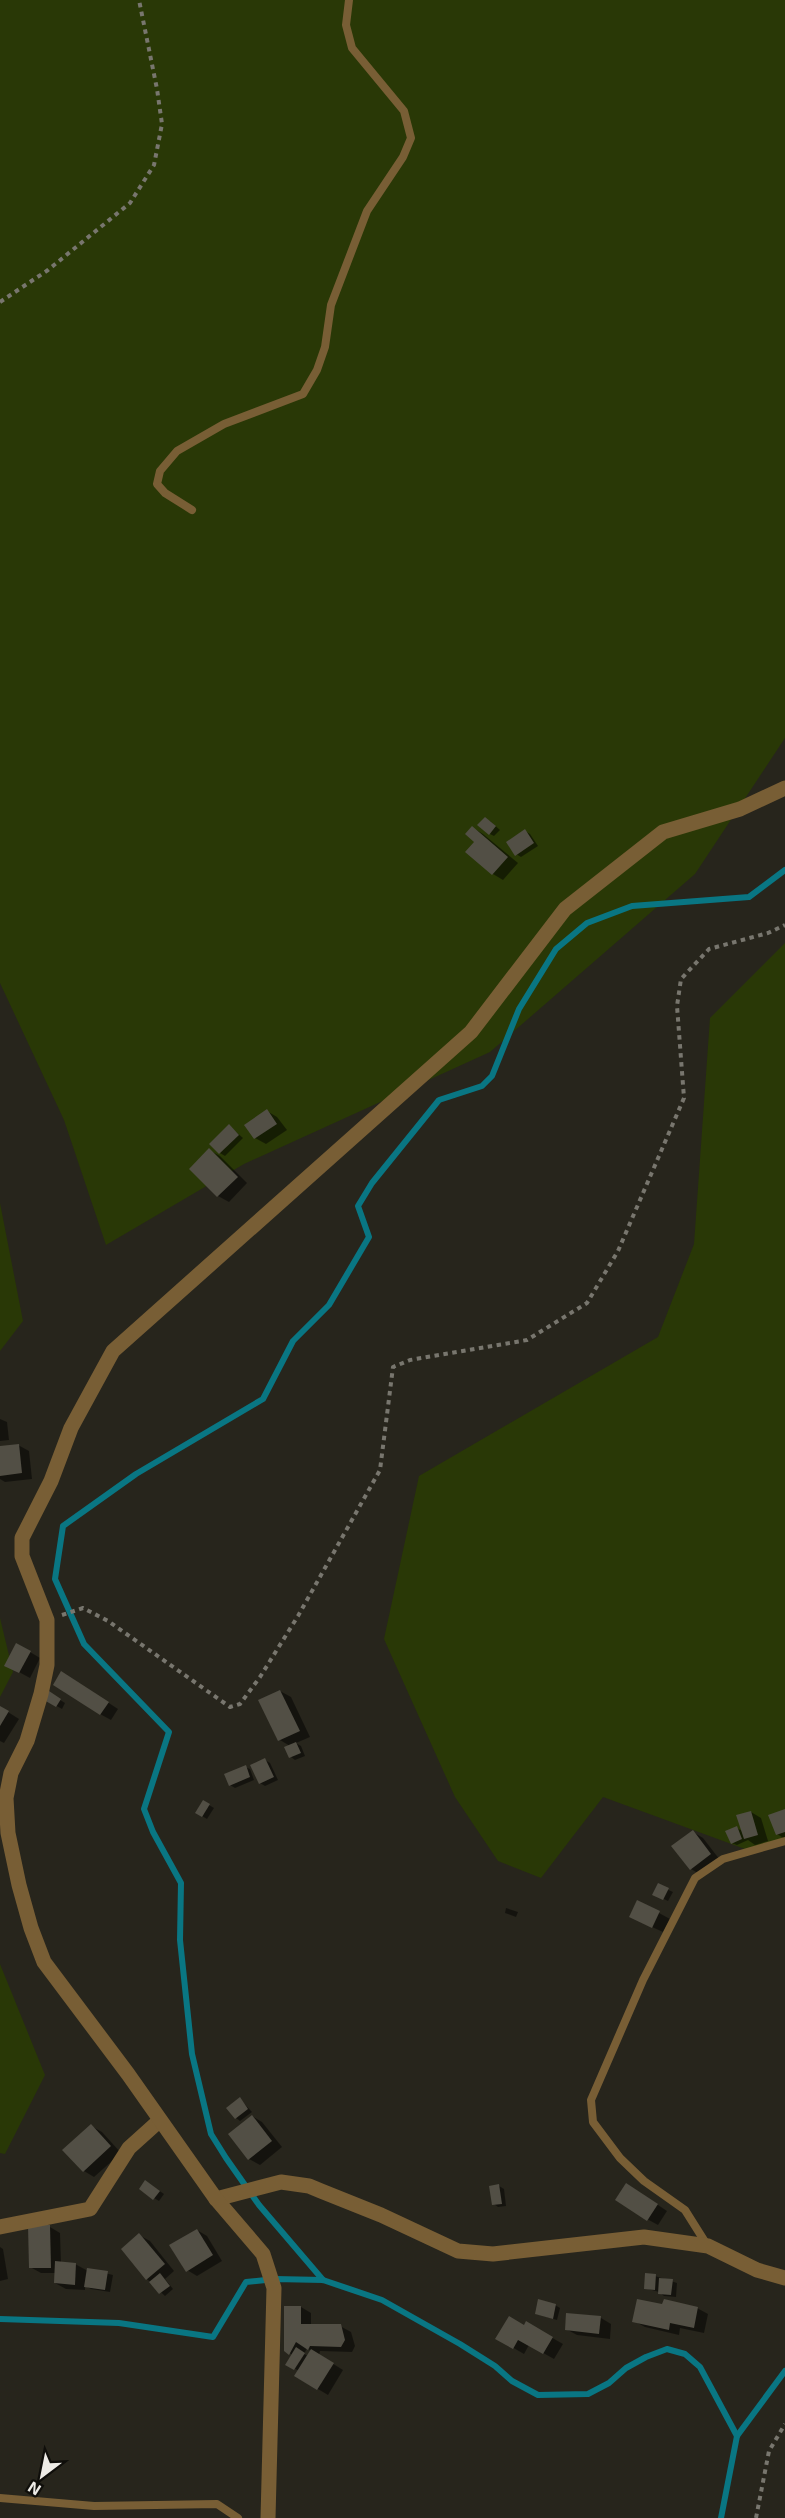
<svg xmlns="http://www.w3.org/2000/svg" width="785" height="2518" font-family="'Exo 2',sans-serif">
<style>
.green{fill:#293806}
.shadow{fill:#0007;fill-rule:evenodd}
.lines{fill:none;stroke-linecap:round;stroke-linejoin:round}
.stream{stroke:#097683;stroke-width:6}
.building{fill:#524f45}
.path{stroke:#78766e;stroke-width:4;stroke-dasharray:4.5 4.5;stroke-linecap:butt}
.lane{stroke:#785e35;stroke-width:8}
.street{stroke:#785e35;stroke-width:15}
</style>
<rect width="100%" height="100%" fill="#27251c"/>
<g class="green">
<polygon points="0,0 785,0 785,738 695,874 490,1052 244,1164 106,1245 64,1120 0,983"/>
<polygon points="785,943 785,1838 756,1853 603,1797 541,1878 498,1861 455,1797 384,1639 419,1476 658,1337 694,1244 710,1018"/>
<polygon points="0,1203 23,1321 0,1351"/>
<polygon points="0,1618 13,1672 0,1697"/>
<polygon points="0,1964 45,2075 5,2154 0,2153"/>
</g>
<g class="shadow">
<polygon points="490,821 500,830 494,836 490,834"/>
<polygon points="473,828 483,834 518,863 503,880 493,874"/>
<polygon points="525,831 530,834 538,846 521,857 516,854"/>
<polygon points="267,1111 277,1117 287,1130 266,1144 255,1138 246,1125"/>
<polygon points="229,1126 243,1138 225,1156 220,1153"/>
<polygon points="209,1150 220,1156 247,1183 229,1202 218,1196 191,1169"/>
<polygon points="0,1419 7,1422 9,1440 0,1441"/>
<polygon points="18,1445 29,1451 32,1479 5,1482 0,1479 0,1447"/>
<polygon points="30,1652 40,1658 30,1678 6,1665"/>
<polygon points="72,1679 118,1709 111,1720 100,1714"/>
<polygon points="280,1691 291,1697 310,1737 296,1743 301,1746 305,1756 295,1760 291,1757 290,1746 280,1740"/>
<polygon points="49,1693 65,1703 62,1709 46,1700"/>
<polygon points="0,1707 19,1719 4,1743 0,1741"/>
<polygon points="265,1760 270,1763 278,1780 265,1786 260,1783"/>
<polygon points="245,1767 250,1769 254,1780 235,1788 230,1785"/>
<polygon points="204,1802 214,1808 207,1819 197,1813"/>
<polygon points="785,1811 785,1839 777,1834"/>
<polygon points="751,1812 761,1818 768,1841 755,1845 748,1840 737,1845 732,1843 736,1828 743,1831"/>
<polygon points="693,1832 703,1838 720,1860 701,1875 691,1869"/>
<polygon points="658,1885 673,1892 668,1901 654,1894"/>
<polygon points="506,1908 518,1912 516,1917 505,1913"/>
<polygon points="659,1913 670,1919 663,1932 641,1922"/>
<polygon points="240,2099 252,2112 240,2121 236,2118"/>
<polygon points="252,2116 262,2122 282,2147 260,2165 249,2159"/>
<polygon points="91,2126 102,2132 121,2153 94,2177 84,2171"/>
<polygon points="151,2185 164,2194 159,2201 154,2198"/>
<polygon points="499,2186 504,2189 506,2206 498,2207 494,2204"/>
<polygon points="637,2191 667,2211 658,2225 647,2219"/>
<polygon points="50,2227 60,2233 61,2263 75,2264 88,2271 88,2269 113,2275 110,2292 91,2289 85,2286 85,2290 66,2289 55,2283 56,2273 41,2273 30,2267"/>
<polygon points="197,2230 207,2236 222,2261 197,2276 187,2270"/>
<polygon points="139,2235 150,2241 174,2271 165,2279 173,2289 165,2296 147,2279"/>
<polygon points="0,2247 3,2249 8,2279 0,2281"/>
<polygon points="655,2276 677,2283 676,2297 664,2296 659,2292 645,2288"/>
<polygon points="555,2305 560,2308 557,2320 536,2314"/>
<polygon points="664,2306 697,2308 708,2314 704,2333 680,2328 679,2335 645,2327 634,2321"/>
<path d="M 301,2307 L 311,2313 L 311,2325 L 340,2326 L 351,2332 L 355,2346 L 352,2352 L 320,2351 L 319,2355 L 343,2370 L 328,2395 L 296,2376 L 299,2371 L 287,2364 L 293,2355 L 286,2351 ZM 307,2348 L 311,2351 L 308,2356 L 304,2354 Z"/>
<polygon points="601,2318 611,2324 610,2339 577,2335 566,2329"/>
<polygon points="526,2323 563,2344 554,2359 529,2345 524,2354 498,2339 524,2327"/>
</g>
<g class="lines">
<g class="stream">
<polyline points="323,2280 259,2205 226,2158 211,2134 192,2054 180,1940 181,1883 153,1832 144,1809 169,1732 84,1644 55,1579 63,1526 136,1474 263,1399 293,1341 329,1305 369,1237 358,1206 372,1183 439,1100 482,1086 492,1076 519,1009 556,949 587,923 632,906 749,897 785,870"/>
<polyline points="0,2319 119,2323 213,2337 246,2282 275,2279 323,2280 382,2300 460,2344 495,2366 512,2381 538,2395 588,2394 609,2383 626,2368 646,2357 667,2349 685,2354 700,2367 737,2436"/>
<polyline points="721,2518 737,2436 785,2371"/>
</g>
</g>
<g class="building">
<polygon points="485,817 496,826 489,835 477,825"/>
<polygon points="472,826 508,857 492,875 465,852 474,842 465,834"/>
<polygon points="525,829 534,843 515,856 506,842"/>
<polygon points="267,1109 277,1124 254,1139 244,1125"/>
<polygon points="229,1124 239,1135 219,1154 209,1144"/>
<polygon points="209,1148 238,1177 217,1197 189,1169"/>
<polygon points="19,1444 22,1473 0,1476 0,1446"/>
<polygon points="16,1643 31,1651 19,1673 4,1666"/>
<polygon points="61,1671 109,1702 100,1715 53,1685"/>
<polygon points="280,1690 300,1731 278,1741 258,1700"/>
<polygon points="49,1691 61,1699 56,1707 44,1700"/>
<polygon points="0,1706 9,1711 0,1726"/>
<polygon points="296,1742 301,1753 289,1758 284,1747"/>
<polygon points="265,1758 274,1777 259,1784 250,1765"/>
<polygon points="246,1765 250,1777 229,1786 224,1774"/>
<polygon points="203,1800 210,1804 202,1817 195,1813"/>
<polygon points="785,1809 785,1832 776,1835 768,1815"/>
<polygon points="751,1811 758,1835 744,1839 736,1815"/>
<polygon points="737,1826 742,1839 731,1844 725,1831"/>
<polygon points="693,1830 711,1854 690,1870 671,1846"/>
<polygon points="658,1883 669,1888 663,1900 652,1895"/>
<polygon points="637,1900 660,1911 652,1928 629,1917"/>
<polygon points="240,2097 248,2109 235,2119 226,2108"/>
<polygon points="252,2115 272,2141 248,2160 228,2134"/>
<polygon points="91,2124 111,2146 83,2172 62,2150"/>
<polygon points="145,2180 160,2191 153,2200 139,2189"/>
<polygon points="626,2183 658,2204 647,2221 615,2200"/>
<polygon points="499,2184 502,2204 492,2205 489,2186"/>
<polygon points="28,2225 50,2225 51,2268 29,2268"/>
<polygon points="197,2229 213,2255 186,2272 169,2245"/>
<polygon points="139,2233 165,2264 146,2280 121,2249"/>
<polygon points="55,2261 76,2263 75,2285 54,2283"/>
<polygon points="87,2268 108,2271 105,2290 84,2287"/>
<polygon points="160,2273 170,2286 159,2294 149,2282"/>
<polygon points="645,2273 656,2274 655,2290 644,2289"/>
<polygon points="659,2278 673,2279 671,2295 658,2294"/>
<polygon points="538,2299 556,2304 553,2319 535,2314"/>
<polygon points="637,2299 662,2304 664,2299 698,2307 694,2328 670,2323 669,2330 632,2322"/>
<polygon points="284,2306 301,2306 301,2324 341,2324 345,2340 341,2347 310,2346 308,2350 296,2342 289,2355 284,2351"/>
<polygon points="566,2313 601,2316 599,2334 565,2330"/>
<polygon points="509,2316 524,2325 526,2321 553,2337 543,2354 518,2340 513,2349 495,2339"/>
<polygon points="296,2347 305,2353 294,2370 285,2365"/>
<polygon points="311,2349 334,2363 317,2390 294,2376"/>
</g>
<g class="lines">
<g class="path">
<polyline points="0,302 48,270 130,203 154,165 162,124 157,89 139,0"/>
<polyline points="62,1615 83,1608 108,1621 230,1707 240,1704 260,1677 298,1616 380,1470 393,1367 410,1360 527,1340 587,1303 618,1251 684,1098 677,1006 681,979 709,949 768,933 785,925"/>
<polyline points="756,2518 769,2451 785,2424"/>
</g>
<g class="lane">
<polyline points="192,510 165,493 157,484 160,471 177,451 224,424 303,394 317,370 325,347 331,305 367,211 403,157 411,138 404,111 352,48 346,25 349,0"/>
<polyline points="707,2245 685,2210 644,2181 620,2158 593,2122 591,2100 643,1980 695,1878 723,1859 785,1841"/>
<polyline points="0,2498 94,2506 217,2504 238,2518"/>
</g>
<g class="street">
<polyline points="216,2199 281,2182 309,2186 321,2191 381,2215 458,2251 493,2254 644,2237 708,2246 757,2270 785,2278"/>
<polyline points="0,2227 90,2209 129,2148 159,2121"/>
<polyline points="268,2518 274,2288 263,2254 216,2199 128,2074 44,1962 31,1928 19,1885 8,1833 6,1798 11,1773 27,1741 41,1694 47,1665 47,1620 22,1556 22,1538 51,1481 71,1428 113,1351 471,1032 565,909 663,832 740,809 785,788"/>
</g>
</g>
<g transform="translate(42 2476) rotate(212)" stroke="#0f0e0a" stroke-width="4.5" paint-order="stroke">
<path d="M0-4.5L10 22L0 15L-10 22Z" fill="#edebe6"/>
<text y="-9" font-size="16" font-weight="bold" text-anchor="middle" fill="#edebe6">N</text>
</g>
</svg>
